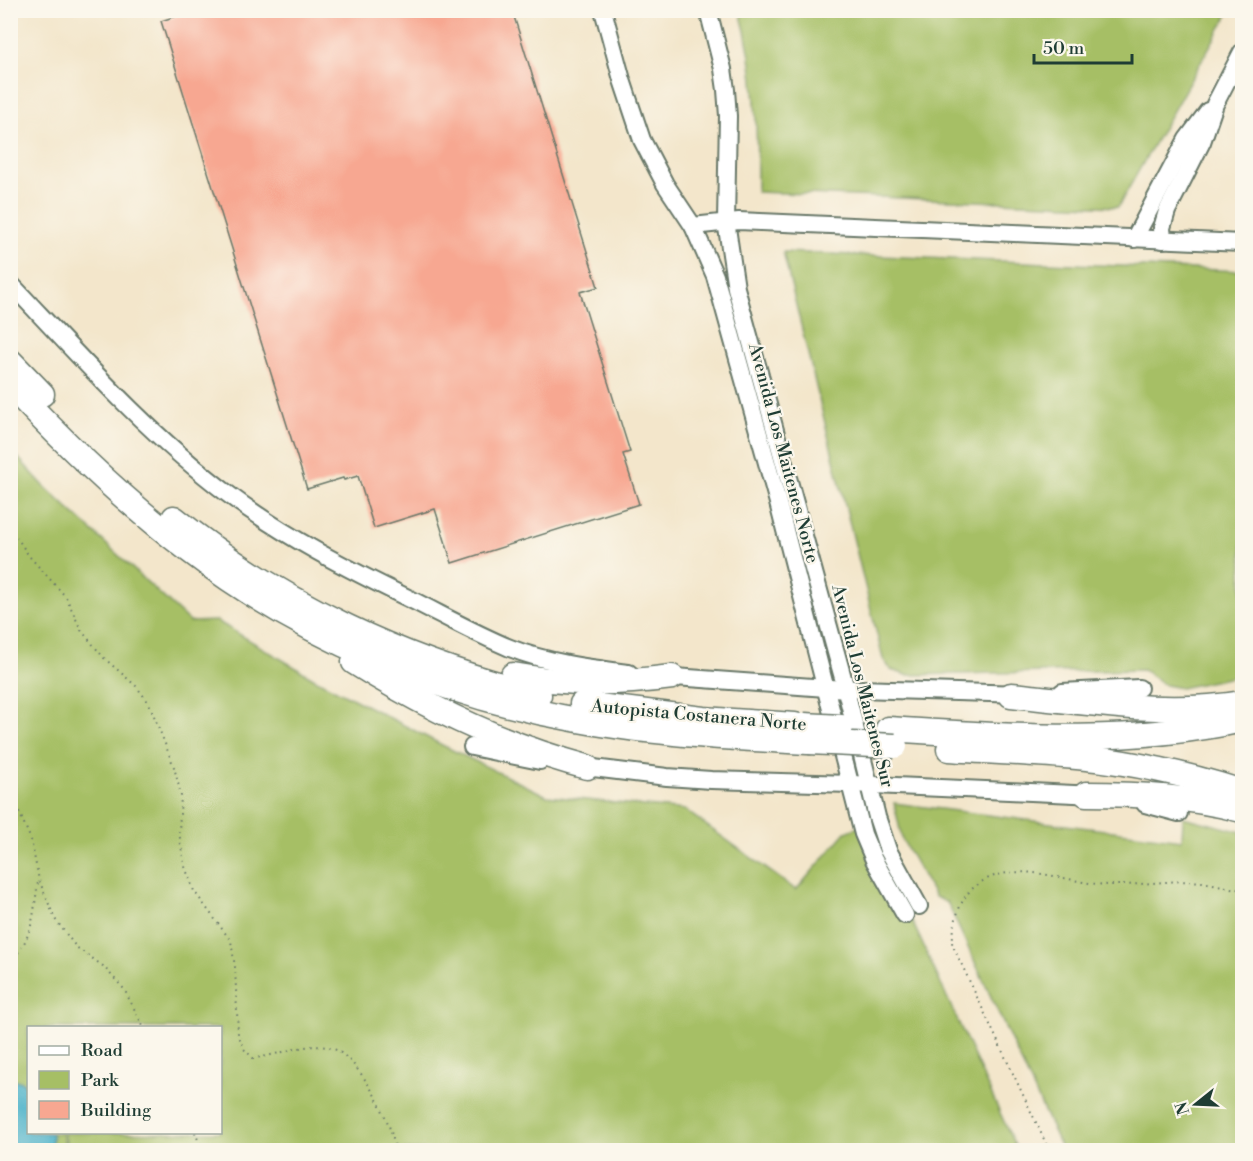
<svg xmlns="http://www.w3.org/2000/svg" width="1253" height="1161" font-family="'Libre Bodoni',serif">
<style>
.green{fill:#a6bf65;stroke:#627e4c;stroke-width:1.5}
.water{fill:#4ab1c9;stroke:#34777e;stroke-width:1.5}
.building{fill:#f7a791}
.lines{fill:none;stroke-linecap:round;stroke-linejoin:round}
.minor-casing{stroke:#697869;stroke-width:20}
.highway-casing{stroke:#697869;stroke-width:27}
.path{stroke:#697869;stroke-width:2;stroke-dasharray:1.5 4.5;stroke-linecap:butt}
.minor{stroke:#fff;stroke-width:16}
.highway{stroke:#fff;stroke-width:24}
.highway-bridge-casing{stroke:#697869;stroke-width:27;stroke-linecap:butt}
.highway-bridge{stroke:#fff;stroke-width:24}
.labels{text-anchor:middle;stroke-width:4.5;stroke-linejoin:round;paint-order:stroke}
.street-label{font-size:18px;fill:#1f3d34;stroke:#fbf7ec}
</style>
<rect width="100%" height="100%" fill="#fbf7ec"/>
<filter id="ink" filterUnits="userSpaceOnUse"><feTurbulence type="fractalNoise" baseFrequency=".0167" numOctaves="2"/><feDisplacementMap in="SourceGraphic" scale="12" xChannelSelector="R" yChannelSelector="G"/><feConvolveMatrix kernelMatrix="1 2 1 2 8 2 1 2 1" color-interpolation-filters="sRGB"/></filter>
<filter id="wash" filterUnits="userSpaceOnUse"><feTurbulence type="fractalNoise" baseFrequency=".008" numOctaves="4" result="noise"/><feDisplacementMap in="SourceGraphic" scale="24" xChannelSelector="R" yChannelSelector="G"/><feGaussianBlur stdDeviation="1.35" result="paint"/><feColorMatrix in="noise" values="0 0 0 0 0 0 0 0 0 0 0 0 0 0 0 0 0 1.4 0 .05"/><feComposite in="paint" operator="in"/></filter>
<g filter="url(#wash)">
<rect width="100%" height="100%" fill="#f3e6cb"/>
<g class="green">
<path d="M 740,11 L 740,10 L 1230,11 L 1118,207 L 757,192 C 757,129 757,71 740,11 Z"/>
<polygon points="783,252 1242,271 1242,675 1181,688 1165,685 1143,670 907,675 891,670 883,659"/>
<polygon points="11,450 45,487 190,622 217,621 315,679 444,746 547,796 685,810 796,890 846,832 867,823 1017,1150 68,1150 64,1133 220,1132 220,1028 28,1028 28,1132 62,1133 66,1150 11,1150"/>
<polygon points="894,803 1182,840 1183,817 1242,832 1242,1150 1062,1150 947,902 935,897 902,839"/>
</g>
<polygon class="water" points="11,1079 23,1082 28,1090 28,1132 52,1133 52,1150 11,1150"/>
<g id="blocks">
<polygon class="building" points="195,10 512,10 598,287 580,292 630,452 623,454 639,504 452,563 435,509 374,528 358,476 344,480 343,478 307,489 161,21"/>
</g>
</g>
<g filter="url(#ink)">
<use href="#blocks" fill-opacity="0" stroke="#697869" stroke-width="1.5"/>
<g class="lines">
<g class="minor-casing">
<g id="minor">
<polyline points="603,10 622,80 642,140 665,184 693,226 715,276 777,499 863,834 874,860 905,915"/>
<polyline points="708,10 723,69 726,90 728,116 726,221 736,288 843,678 877,817 888,850 919,906"/>
<polyline points="693,226 739,221 1242,243"/>
<polyline points="1134,239 1187,139 1208,111"/>
<polyline points="1163,240 1162,228 1167,211 1202,142 1215,104 1242,52"/>
<path d="M 10,283 C 80,357 147,433 228,494 C 285,537 348,569 412,600 C 444,616 476,634 510,648 C 548,663 589,668 629,673"/>
<polyline points="661,676 826,688 1022,694"/>
<polyline points="1062,692 1139,688"/>
<polyline points="472,747 540,761"/>
<polyline points="577,766 667,777 711,780 851,784 1096,795"/>
<polyline points="1145,804 1179,813"/>
</g>
</g>
<g class="highway-casing">
<g id="highway">
<polyline points="10,361 42,394"/>
<path d="M 10,385 C 66,445 125,502 190,551 C 301,636 441,696 578,720 C 654,734 732,738 809,742"/>
<path d="M 174,518 C 281,604 407,663 539,695"/>
<path d="M 354,662 C 427,708 504,745 587,767"/>
<path d="M 513,675 C 566,685 619,684 672,677"/>
<path d="M 1011,695 C 1087,702 1167,716 1242,703"/>
<polyline points="582,704 703,719 795,725"/>
<path d="M 888,729 C 1007,736 1125,746 1242,720"/>
<path d="M 949,749 C 992,752 1035,753 1077,757 C 1133,762 1189,775 1242,792"/>
<path d="M 1086,794 C 1140,794 1191,797 1242,810"/>
</g>
</g>
<g class="path">
<path d="M 10,527 L 29,556 L 66,597 L 81,630 L 104,658 L 136,686 L 149,703 L 174,767 L 181,795 L 179,832 L 184,864 L 194,891 L 231,941 L 235,967 L 238,1034 L 244,1049 L 253,1058 C 279,1056 305,1041 331,1048 C 359,1056 393,1123 395,1150"/>
<polyline points="10,790 31,840 39,880 55,919 76,947 103,966 124,989 144,1028"/>
<path d="M 10,962 C 34,937 33,915 38,882"/>
<polyline points="195,1132 202,1150"/>
<path d="M 1049,1150 L 952,944 C 955,917 959,892 987,879 C 1025,861 1070,884 1109,885 C 1140,886 1171,879 1202,882 C 1215,884 1229,888 1242,890"/>
</g>
<use href="#minor" class="minor"/>
<use href="#highway" class="highway"/>
<g class="highway-bridge-casing">
<g id="highway-bridge">
<polyline points="804,725 841,727"/>
<polyline points="809,742 895,746"/>
</g>
</g>
<use href="#highway-bridge" class="highway-bridge"/>
</g>
</g>
<g class="labels">
<g class="street-label">
<text transform="translate(784 453) rotate(75)" y="6">Avenida Los Maitenes Norte</text>
<text transform="translate(863 686) rotate(76)" y="6">Avenida Los Maitenes Sur</text>
<text transform="translate(699 715) rotate(5)" y="6">Autopista Costanera Norte</text>
</g>
</g>
<rect width="1253" height="1161" fill="none" stroke="#fbf7ec" stroke-width="36"/>
<rect x="27" y="1026" width="195" height="108" fill="#fbf7ec" stroke="#a3ada2" stroke-width="1.5"/>
<rect x="39" y="1046" width="30" height="9" fill="#ffffff" stroke="#a3ada2" stroke-width="1.5"/>
<text x="81" y="1056" font-size="18" fill="#1f3d34">Road</text>
<rect x="39" y="1071" width="30" height="18" fill="#a6bf65" stroke="#a3ada2" stroke-width="1.5"/>
<text x="81" y="1086" font-size="18" fill="#1f3d34">Park</text>
<rect x="39" y="1101" width="30" height="18" fill="#f7a791" stroke="#a3ada2" stroke-width="1.5"/>
<text x="81" y="1116" font-size="18" fill="#1f3d34">Building</text>
<g transform="translate(1196 1104) rotate(252)" stroke="#fbf7ec" stroke-width="4.5" paint-order="stroke">
<path d="M0-4.5L10 22L0 15L-10 22Z" fill="#1f3d34"/>
<text y="-9" font-size="16" font-weight="bold" text-anchor="middle" fill="#1f3d34">N</text>
</g>
<path d="M1034 54v9h98v-9" fill="none" stroke="#1f3d34" stroke-width="3"/>
<text x="1043" y="54" font-size="18" fill="#1f3d34" stroke="#fbf7ec" stroke-width="4.5" paint-order="stroke">50 m</text>
</svg>
